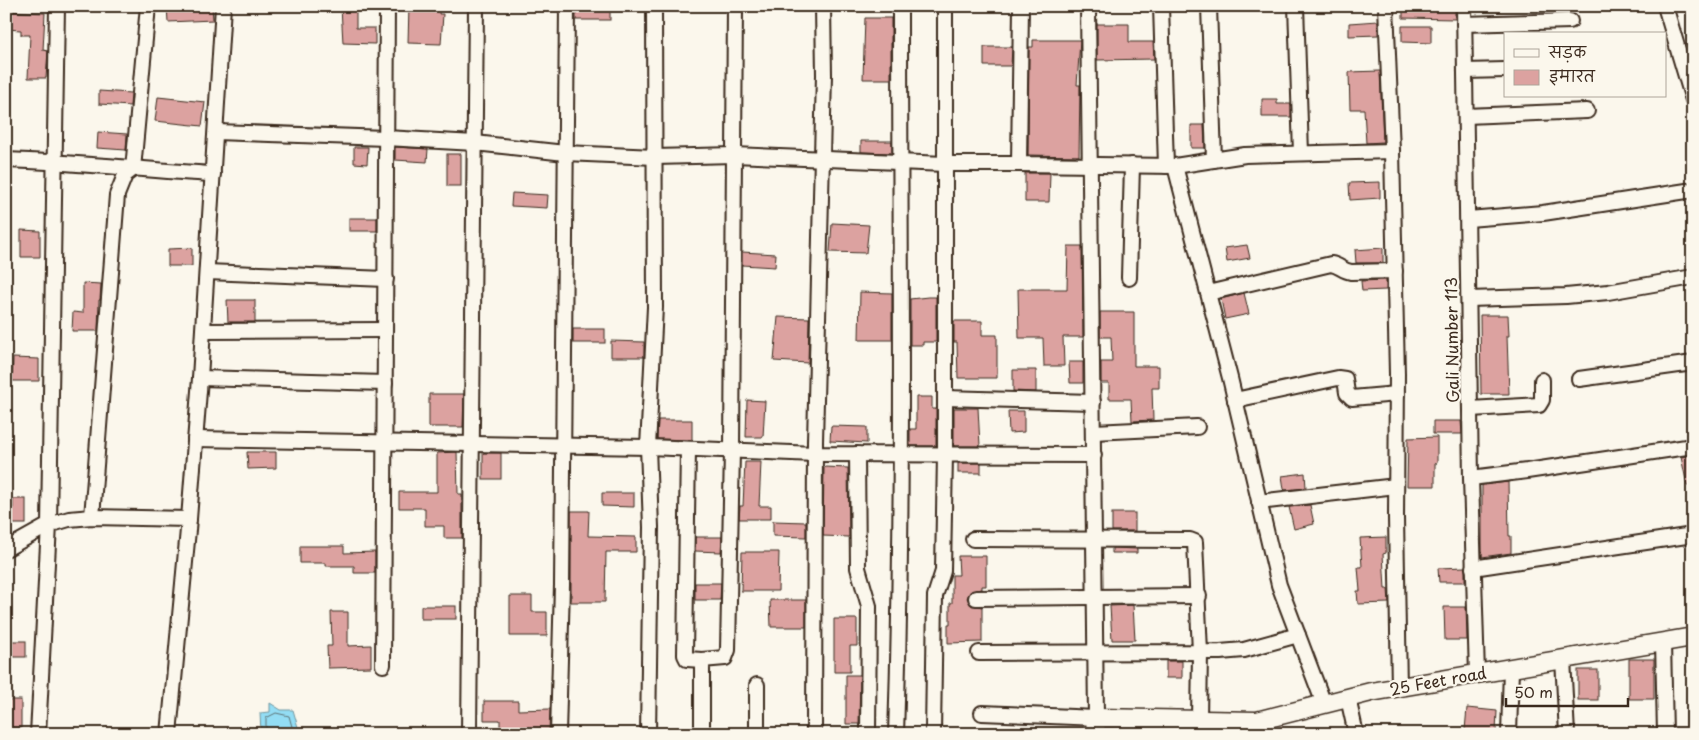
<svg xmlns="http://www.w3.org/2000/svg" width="1699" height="740" font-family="'Playpen Sans','Playpen Sans Deva',sans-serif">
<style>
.water{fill:#93ddf4;stroke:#70959e}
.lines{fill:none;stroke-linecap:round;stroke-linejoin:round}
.shore{stroke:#5e7274;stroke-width:1}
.building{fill:#dca2a0;stroke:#3b2a1e}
.minor-casing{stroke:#3b2a1e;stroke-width:18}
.tertiary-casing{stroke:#3b2a1e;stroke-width:21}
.minor{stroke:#fbf7ec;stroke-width:14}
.tertiary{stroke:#fbf7ec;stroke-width:18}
.labels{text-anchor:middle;stroke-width:4.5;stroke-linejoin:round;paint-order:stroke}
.street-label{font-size:16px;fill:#3b2a1e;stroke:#fbf7ec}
</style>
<rect width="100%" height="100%" fill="#fbf7ec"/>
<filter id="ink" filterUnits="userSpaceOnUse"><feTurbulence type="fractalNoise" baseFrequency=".02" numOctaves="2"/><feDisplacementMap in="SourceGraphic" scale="10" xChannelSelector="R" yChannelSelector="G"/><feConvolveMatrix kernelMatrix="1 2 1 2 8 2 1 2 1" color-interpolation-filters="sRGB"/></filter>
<g filter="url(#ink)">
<polygon class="water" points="270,703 281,710 293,710 300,734 261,734 260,713 270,712"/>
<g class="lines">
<polyline class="shore" points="266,734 266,718 276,713 289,716 294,734"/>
</g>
<g class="building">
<polygon points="167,6 212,6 213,20 168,22"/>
<polygon points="409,6 440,6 439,14 443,14 441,44 408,43"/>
<rect x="576" y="6" width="34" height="14"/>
<polygon points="1403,6 1455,6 1455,19 1403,18"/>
<polygon points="341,7 356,8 356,28 375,28 375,44 343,43"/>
<polygon points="6,11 45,13 43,50 48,51 46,78 28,78 30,35 21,35 21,30 6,29"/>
<polygon points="865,18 891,18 891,79 863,79"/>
<polygon points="1378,21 1378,35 1349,36 1349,23"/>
<polygon points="1097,24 1129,24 1129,42 1153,42 1154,59 1097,60"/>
<polygon points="1402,26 1431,26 1431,43 1402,42"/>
<polygon points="1033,40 1080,40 1077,85 1080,85 1079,156 1028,155 1029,47 1033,47"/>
<polygon points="984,47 1012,47 1011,66 984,66"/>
<polygon points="1380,71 1383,142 1366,143 1364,109 1350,109 1349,72"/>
<polygon points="99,91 131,93 130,106 99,104"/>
<polygon points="158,97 205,102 202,126 155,121"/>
<polygon points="1262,99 1277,99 1277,104 1291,104 1291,117 1262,117"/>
<polygon points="1191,125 1204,125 1205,148 1191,148"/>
<polygon points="98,132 127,134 126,150 97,148"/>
<polygon points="861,141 892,141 892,153 861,152"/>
<polygon points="354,147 368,147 367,164 354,163"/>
<polygon points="395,147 428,149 427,162 395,160"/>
<rect x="447" y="154" width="14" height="32"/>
<polygon points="1025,173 1050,173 1049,202 1025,202"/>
<polygon points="1380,182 1380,198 1350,200 1349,183"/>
<polygon points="512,193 548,195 547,208 511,206"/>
<rect x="349" y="218" width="28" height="13"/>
<polygon points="832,223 869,225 866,253 830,252"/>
<polygon points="21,230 40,231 40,257 21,257"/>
<polygon points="1247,245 1250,258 1227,262 1225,248"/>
<polygon points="1068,246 1082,246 1083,337 1063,337 1064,366 1044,366 1043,338 1019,338 1018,289 1067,289"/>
<polygon points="192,248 192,266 168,266 168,249"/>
<polygon points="1383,248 1383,263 1356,263 1355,250"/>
<polygon points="742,252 776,254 775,267 742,265"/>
<polygon points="1386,280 1386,290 1362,291 1361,281"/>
<polygon points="83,283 101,284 100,300 99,300 98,331 72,331 73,312 83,313"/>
<polygon points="860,292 892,293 892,340 859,340"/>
<polygon points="1244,293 1249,314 1225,319 1221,299"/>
<polygon points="928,297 936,297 936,342 923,342 923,345 910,345 910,299"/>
<polygon points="227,300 255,300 255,322 228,322"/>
<polygon points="1100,312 1134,312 1134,366 1159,366 1159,388 1152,388 1153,420 1132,421 1131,399 1109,399 1109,383 1101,383 1101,362 1112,362 1111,337 1100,337"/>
<polygon points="1480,315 1508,315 1509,336 1507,336 1509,394 1481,394"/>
<polygon points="778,317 809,318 808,363 774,361"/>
<polygon points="954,321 982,321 982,335 997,335 997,378 958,378 957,342 954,342"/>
<rect x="573" y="329" width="32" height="14"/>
<polygon points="611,341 644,342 644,357 611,357"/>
<polygon points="13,358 39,359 39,381 12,381"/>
<polygon points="1069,362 1083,362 1083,383 1070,383"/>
<polygon points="1013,370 1036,370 1036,392 1013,391"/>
<polygon points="429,394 464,394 463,427 429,427"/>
<polygon points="916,397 932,397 932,409 936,409 936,446 910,446 910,429 916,429"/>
<polygon points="747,400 765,401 763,437 746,437"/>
<polygon points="954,408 978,408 980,446 954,446"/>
<polygon points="1008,411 1024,411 1024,432 1009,433"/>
<polygon points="658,420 692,420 692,440 657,439"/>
<polygon points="1433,421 1461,421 1462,434 1433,434"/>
<polygon points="831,426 867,427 867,443 830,441"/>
<polygon points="1437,437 1437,463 1435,464 1435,486 1407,486 1408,438"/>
<polygon points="247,452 276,452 276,468 248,469"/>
<polygon points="457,452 458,494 462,494 462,538 444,538 444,526 425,526 425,508 399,508 399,492 437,492 437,453"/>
<rect x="483" y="453" width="18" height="26"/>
<polygon points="1693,455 1693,485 1687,485 1681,457"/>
<polygon points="745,462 761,462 759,506 771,506 771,519 739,519 740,506 743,506"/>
<rect x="958" y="463" width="23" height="10"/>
<polygon points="824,467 848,468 849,537 823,536"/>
<polygon points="1305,473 1306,488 1285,490 1284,489 1282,476"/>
<polygon points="1508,482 1509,536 1511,536 1511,553 1482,557 1482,485"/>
<polygon points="602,493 634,493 634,507 602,506"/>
<rect x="13" y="499" width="13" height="25"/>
<polygon points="1310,505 1314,524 1294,529 1289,507"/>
<polygon points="571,511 589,511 588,536 636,537 636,552 606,552 605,602 571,602"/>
<rect x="1112" y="513" width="23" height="18"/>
<polygon points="773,521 806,522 806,537 773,536"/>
<polygon points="695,537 722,537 721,552 695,551"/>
<polygon points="1386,537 1386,553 1383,554 1385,589 1388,589 1389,603 1358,604 1357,591 1360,591 1358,567 1362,567 1360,538"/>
<polygon points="300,546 344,546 344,553 375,552 375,573 354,573 354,566 326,566 326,563 300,563"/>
<polygon points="1112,548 1137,549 1137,553 1112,553"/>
<polygon points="742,552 779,552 778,591 741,591"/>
<polygon points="958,556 986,556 986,586 982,586 982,589 971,591 967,598 971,605 982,607 982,642 948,643 948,624 950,624 950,603 952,603 952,575 959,575"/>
<polygon points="1465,567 1465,582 1439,582 1438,568"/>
<polygon points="695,583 721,583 720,600 695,600"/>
<polygon points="510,596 532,596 532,612 547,612 547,636 510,636"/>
<polygon points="770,600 806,600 806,627 771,627"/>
<polygon points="1133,605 1135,640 1112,640 1110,606"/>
<rect x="421" y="606" width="35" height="13"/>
<polygon points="1444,607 1466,607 1467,640 1445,640"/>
<polygon points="331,612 348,612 348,646 371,645 371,667 328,668 327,646 332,646"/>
<polygon points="834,619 857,619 857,646 850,646 850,672 834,672"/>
<rect x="6" y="641" width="20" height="16"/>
<rect x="1629" y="659" width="25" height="40"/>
<rect x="1166" y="661" width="16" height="17"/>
<rect x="1578" y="670" width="20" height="30"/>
<polygon points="846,675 860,675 859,724 846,724"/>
<rect x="6" y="700" width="15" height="28"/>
<polygon points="484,701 518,701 518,710 550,709 549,730 514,731 514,734 500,734 500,720 484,720"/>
<polygon points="1467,708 1497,711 1496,732 1465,730"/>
</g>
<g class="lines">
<g class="minor-casing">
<g id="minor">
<polyline points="1021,6 1019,164 1175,166 1245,155 1392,151 1397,374 1396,518 1399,688"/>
<polyline points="1161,6 1166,166"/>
<polyline points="1209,6 1214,160"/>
<polyline points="1296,6 1301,153"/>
<polyline points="1386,6 1392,151"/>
<polyline points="1464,6 1471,478 1477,674"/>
<polyline points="1665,6 1693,100"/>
<polyline points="1464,24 1570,21"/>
<polyline points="1465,71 1505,70"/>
<polyline points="1466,116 1587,111"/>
<polyline points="216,132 386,138 475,143 565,153 655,157 734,155 945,164 1019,164"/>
<path d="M 6,160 C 75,162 144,170 213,174"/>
<polyline points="1175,166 1230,378 1279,585 1324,704"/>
<polyline points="1468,219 1543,213 1693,190"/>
<polyline points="207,272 386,279"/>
<polyline points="1129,278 1132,165"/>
<path d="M 1208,293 L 1331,264 C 1339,265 1343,271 1351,272 L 1395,271"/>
<polyline points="1469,299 1566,296 1608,292 1693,277"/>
<polyline points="203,331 385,330"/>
<polyline points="200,378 385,383"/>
<polyline points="1579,379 1693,363"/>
<polyline points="945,398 1093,402"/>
<polyline points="1235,400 1338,378 1345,379 1347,393 1352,398 1397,394"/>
<polyline points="1470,409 1539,405 1542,400 1542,380"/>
<polyline points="1094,432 1197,427"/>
<polyline points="195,439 648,447 815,454 1094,455"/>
<polyline points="688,449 685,655 687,659 702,660"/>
<polyline points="857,454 858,568 869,606 868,734"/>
<polyline points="1471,478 1527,471 1693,446"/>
<polyline points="1259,502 1396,486"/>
<polyline points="92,517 117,195 125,175 133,169 148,6"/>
<polyline points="973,539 1190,540 1195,542 1200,652 1199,720"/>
<polyline points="6,549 49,525 69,519 92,517 189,519"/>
<polyline points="1473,568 1693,535"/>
<polyline points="976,598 1199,596"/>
<polyline points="1663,642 1665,734"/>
<polyline points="979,653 1220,652 1244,650 1298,635"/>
<polyline points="1563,659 1567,734"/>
<polyline points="383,665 387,6"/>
<polyline points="1348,698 1356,734"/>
<polyline points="982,713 1096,718 1088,6"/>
<polyline points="38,734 49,525 57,6"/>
<polyline points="169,734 189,519 200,378 223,6"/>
<polyline points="469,734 476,6"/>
<polyline points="558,734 562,585 567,6"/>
<polyline points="648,734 651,527 648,447 655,307 654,6"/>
<polyline points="702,734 702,660 725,658 728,650 732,451 735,6"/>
<polyline points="757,734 757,685"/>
<polyline points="814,734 815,441 824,75 823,6"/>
<path d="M 896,734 C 904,491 900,249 900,6"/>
<polyline points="933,734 935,596 943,571 945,454 945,6"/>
<polyline points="1509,734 1511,669"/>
</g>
</g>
<g class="tertiary-casing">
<polyline id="tertiary" points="1095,734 1096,718 1257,721 1371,692 1693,637"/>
</g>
<use href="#minor" class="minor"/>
<use href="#tertiary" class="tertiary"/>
</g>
</g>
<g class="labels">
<g class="street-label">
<text transform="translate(1452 340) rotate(-91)" y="6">Gali Number 113</text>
<text transform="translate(1438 681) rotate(-10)" y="6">25 Feet road</text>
</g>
</g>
<rect width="1699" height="740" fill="none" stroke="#fbf7ec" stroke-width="25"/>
<rect x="12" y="12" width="1674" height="715" fill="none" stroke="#3b2a1e" stroke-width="2" filter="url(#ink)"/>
<rect x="1504" y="32" width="162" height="65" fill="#fbf7ec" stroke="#aea59a"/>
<rect x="1514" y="49" width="25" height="8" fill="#fbf7ec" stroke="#aea59a"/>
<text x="1549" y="58" font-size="15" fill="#3b2a1e">सड़क</text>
<rect x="1514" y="70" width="25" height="15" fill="#dca2a0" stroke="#aea59a"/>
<text x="1549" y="82" font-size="15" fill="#3b2a1e">इमारत</text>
<path d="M1506 698v8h122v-8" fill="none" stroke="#3b2a1e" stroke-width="2.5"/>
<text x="1514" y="698" font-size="15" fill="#3b2a1e" stroke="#fbf7ec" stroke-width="4" paint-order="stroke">50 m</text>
</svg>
